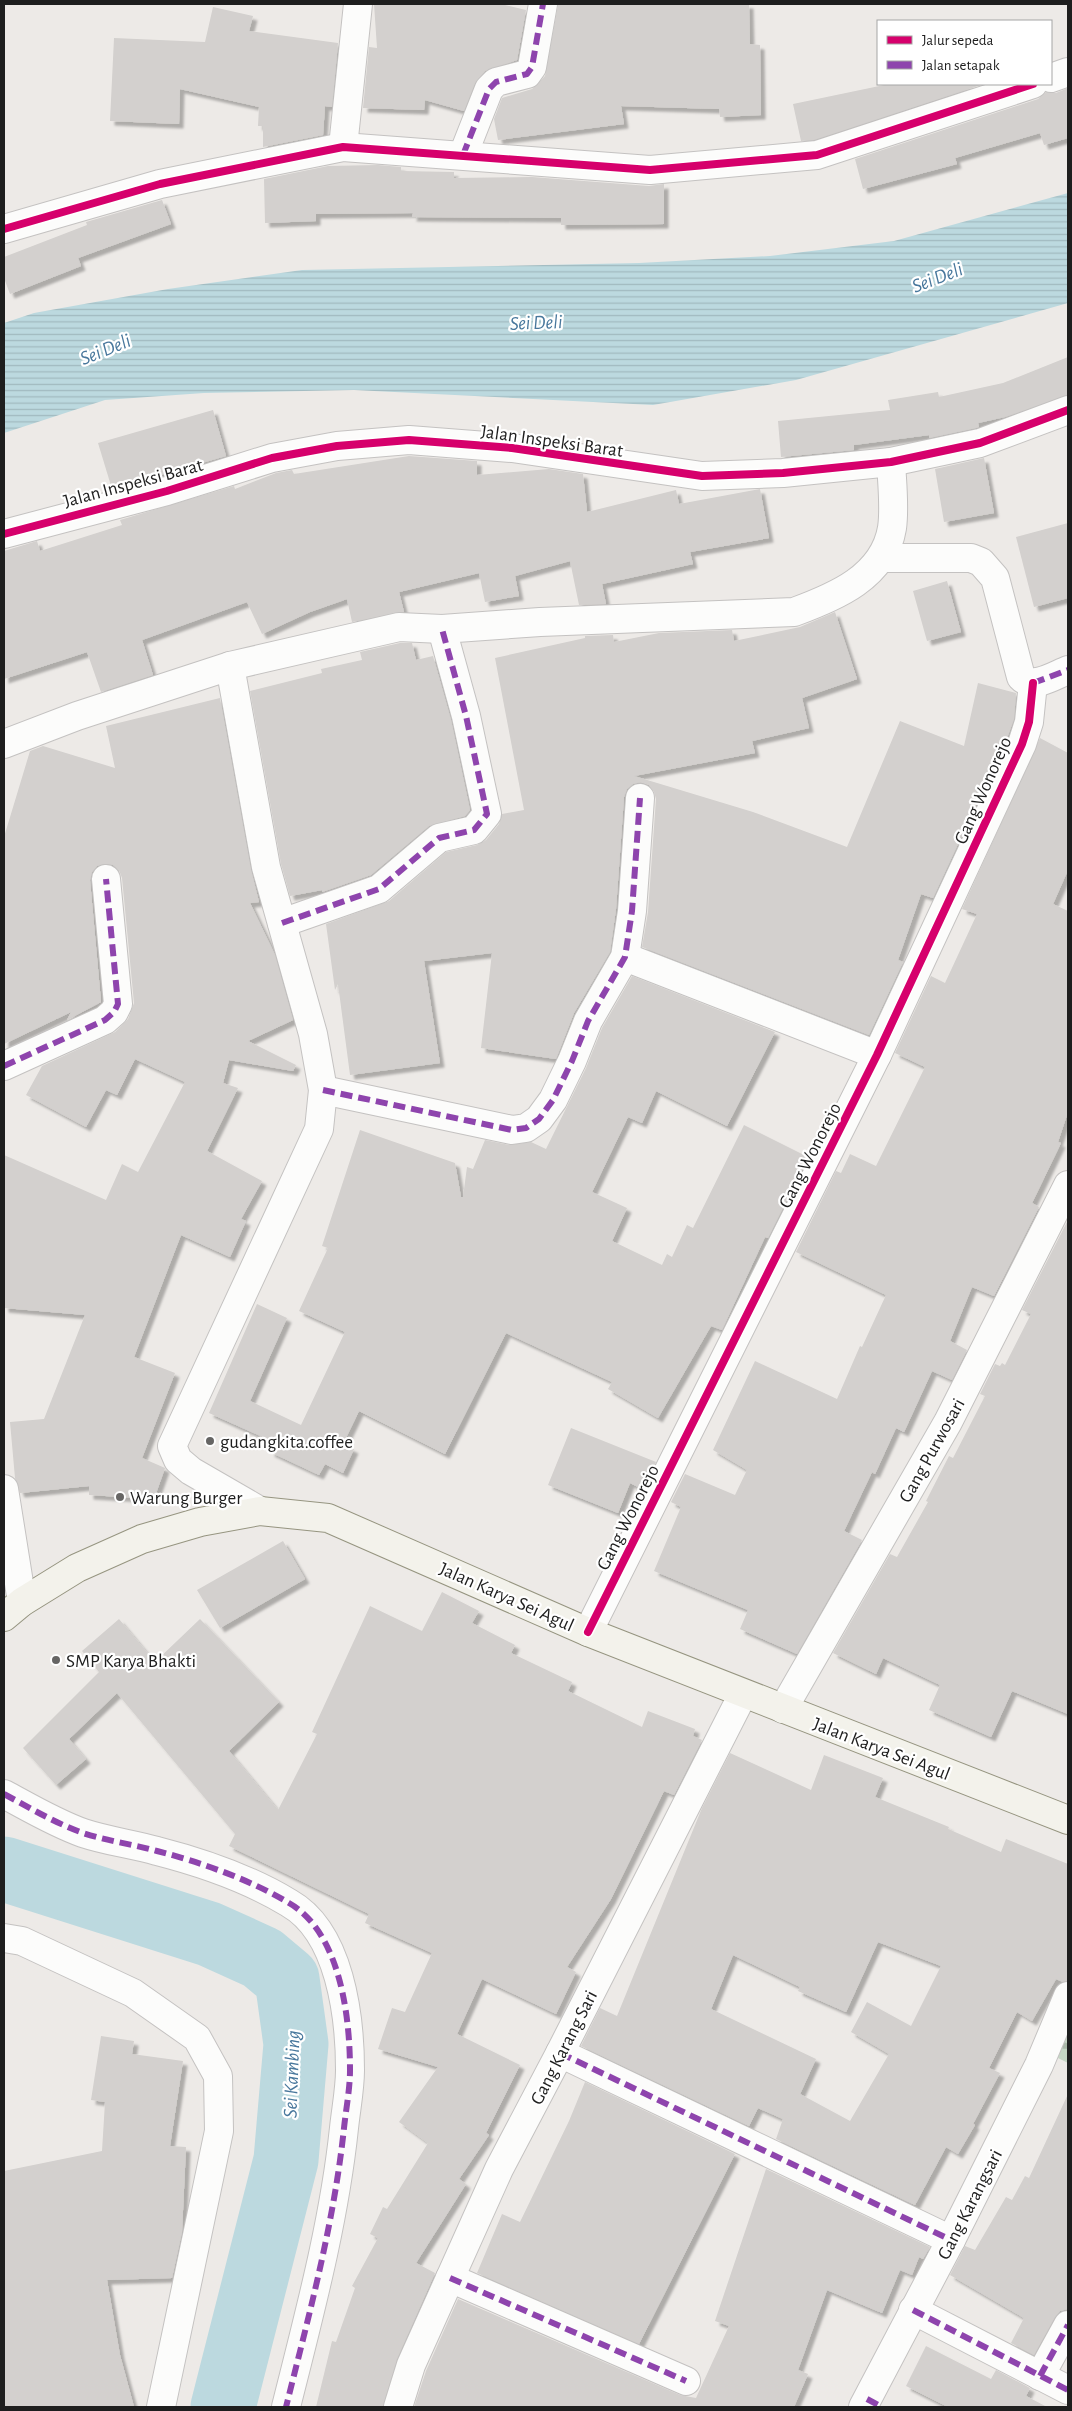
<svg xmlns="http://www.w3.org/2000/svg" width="1072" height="2411" font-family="'Alegreya Sans',sans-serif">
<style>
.cemetery{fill:url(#cemetery-stones)}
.water{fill:url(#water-rules)}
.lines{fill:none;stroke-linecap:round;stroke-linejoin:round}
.river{stroke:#bcd9df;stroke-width:65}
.building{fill:#d3d0ce;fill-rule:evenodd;filter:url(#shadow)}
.street-casing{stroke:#c4c2c1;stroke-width:30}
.secondary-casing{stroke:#969580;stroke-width:30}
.street{stroke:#fcfcfb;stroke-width:28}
.secondary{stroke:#f3f2eb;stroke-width:28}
.quiet{stroke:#8e44ad;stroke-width:6;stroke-dasharray:12 6;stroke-linecap:butt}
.cycleway-casing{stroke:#fff;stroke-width:11}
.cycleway{stroke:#d6006c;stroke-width:8}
.poi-dot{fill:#666564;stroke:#fff;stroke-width:2}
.labels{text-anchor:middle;stroke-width:4.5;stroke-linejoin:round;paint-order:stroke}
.street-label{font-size:19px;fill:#1e1e1e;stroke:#fff}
.poi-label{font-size:19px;fill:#1e1e1e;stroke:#fff;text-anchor:start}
.water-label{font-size:20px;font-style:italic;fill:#48779c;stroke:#fff}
</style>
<defs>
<pattern id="cemetery-stones" width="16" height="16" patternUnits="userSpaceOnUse" patternTransform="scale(1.25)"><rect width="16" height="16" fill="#c6d7c5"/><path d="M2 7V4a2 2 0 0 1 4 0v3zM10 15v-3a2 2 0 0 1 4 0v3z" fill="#aab8a9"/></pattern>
<pattern id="water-rules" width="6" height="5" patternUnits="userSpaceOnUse" patternTransform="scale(1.25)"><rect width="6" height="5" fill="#bcd9df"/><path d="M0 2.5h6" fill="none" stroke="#a1babf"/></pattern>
<filter id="shadow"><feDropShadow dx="4.5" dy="4.5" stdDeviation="1" flood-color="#0004"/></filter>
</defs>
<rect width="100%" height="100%" fill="#edeae7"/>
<polygon class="cemetery" points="1068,2027 1068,2063 1056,2057"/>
<polygon class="water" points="1068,193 1068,303 796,380 653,405 354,390 204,393 105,400 4,433 4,323 34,313 168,289 302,270 639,263 770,256 894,241"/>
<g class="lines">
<polyline class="river" points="4,1869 209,1934 262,1958 287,1979 296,2044 286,2160 223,2407"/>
</g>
<g class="building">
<polygon points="374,4 501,4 526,10 517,60 485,71 475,83 464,111 425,100 424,110 363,108 369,47 377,48"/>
<polygon points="749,4 750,44 760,45 761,115 720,117 719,109 621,106 624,124 498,140 494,119 502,98 532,89 545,76 558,5"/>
<polygon points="213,7 253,16 249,31 338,43 332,107 325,106 323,135 263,147 263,126 258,126 259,107 180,89 179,124 110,121 114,38 205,42"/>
<polygon points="889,84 984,84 814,140 801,141 793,104"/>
<polygon points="1068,88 1068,138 1044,145 1040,133 955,158 957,164 863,189 855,159 1038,99 1046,92 1056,93"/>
<polygon points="378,165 401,167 401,171 454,172 454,178 532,177 649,186 664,184 664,224 561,225 561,218 412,217 413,213 316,214 316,221 265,223 264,179 328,166"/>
<polygon points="162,200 171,224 78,258 81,266 10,294 4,278 4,257 87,225 86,222"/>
<polygon points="1068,357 1068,395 1005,417 978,423 979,427 976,428 929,438 929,435 854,445 854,450 781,457 778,421 890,410 888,400 938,392 939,397 1003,383"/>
<polygon points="213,410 226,456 112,489 98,443"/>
<polygon points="409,456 477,461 477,475 549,469 583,474 587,512 676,490 679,504 760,489 769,538 690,552 693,564 602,584 606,604 579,605 570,561 515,576 519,596 485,602 479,573 399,592 404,612 352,622 347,599 310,612 262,634 247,602 142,640 153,675 101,692 87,652 4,679 4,551 37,541 40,551 122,525 120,520 234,486 235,489 276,473 292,470 294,474"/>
<polygon points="984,458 994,513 944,522 935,469"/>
<polygon points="1068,523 1068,598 1034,607 1016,537"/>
<polygon points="947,581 961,632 927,641 913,591"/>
<polygon points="835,612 857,679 802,698 809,728 752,741 755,753 634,776 753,812 847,847 900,721 964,746 978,683 1016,693 1014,719 1007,738 933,898 921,894 898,960 903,962 869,1035 642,947 648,912 656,799 654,792 649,785 641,782 633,784 627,789 624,797 616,909 610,952 574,1013 556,1059 481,1048 492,953 424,961 440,1063 350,1075 338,984 335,990 326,924 389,901 446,852 477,845 486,840 499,824 502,814 524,810 495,658 585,638 585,636 613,635 614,642 659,633 732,630 734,641 800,627"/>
<polygon points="400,643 412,643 416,660 433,656 451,720 470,810 465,816 429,826 371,875 322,892 322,890 290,896 281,864 250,691 322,673 321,669 362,660 360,652"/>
<polygon points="220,698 251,870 259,902 250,903 275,955 293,1020 248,1041 296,1065 293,1071 229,1060 223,1083 238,1088 207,1151 262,1181 241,1219 246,1221 230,1257 181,1235 134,1357 175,1373 142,1458 165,1468 154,1499 89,1495 89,1486 20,1493 15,1478 10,1422 44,1419 85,1315 4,1308 4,1155 106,1200 122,1164 138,1172 185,1082 135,1059 117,1095 106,1090 86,1127 26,1095 42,1066 115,1032 128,1019 134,1003 122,878 119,870 113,865 104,864 97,866 92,872 90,880 101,1002 67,1020 71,1012 4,1044 4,837 30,751 43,746 115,768 106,726"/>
<polygon points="1040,738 1068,753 1068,870 1053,904 1068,911 1068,1112 1058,1142 1061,1143 1032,1203 1039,1207 994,1296 972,1287 950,1341 967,1350 952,1380 932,1371 904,1432 896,1428 875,1474 872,1472 844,1531 862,1540 797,1654 740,1629 748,1610 654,1571 681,1507 671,1502 685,1474 735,1495 747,1470 713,1450 755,1361 837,1399 860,1346 862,1347 886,1295 796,1252 836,1171 841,1173 850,1154 876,1166 925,1067 895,1053 931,976 945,983 977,914 962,909"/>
<polygon points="632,976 775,1032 727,1126 656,1091 642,1123 628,1117 592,1192 627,1208 612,1241 662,1265 667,1254 672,1257 687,1225 693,1228 744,1125 808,1157 768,1238 765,1237 722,1330 711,1326 658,1418 608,1389 612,1382 506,1333 445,1454 359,1411 343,1444 354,1449 343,1473 325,1464 319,1475 270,1452 274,1442 209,1413 257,1304 287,1318 250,1401 301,1425 345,1332 299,1311 328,1248 322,1246 360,1130 455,1163 461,1197 463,1197 467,1167 473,1169 485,1140 509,1145 531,1142 546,1149 586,1068 602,1028"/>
<polygon points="1068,1220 1068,1714 1012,1691 991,1737 929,1710 940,1685 883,1658 876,1674 833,1653 890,1554 897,1557 928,1502 926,1501 949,1456 953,1458 985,1396 980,1394 995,1364 1000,1366 1002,1363 1005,1365 1031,1314 1022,1310"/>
<polygon points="571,1428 656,1462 642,1489 630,1483 618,1513 548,1485"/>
<polygon points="283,1541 305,1579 220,1628 197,1590"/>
<polygon points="442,1592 479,1611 472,1623 515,1645 511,1653 572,1682 568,1691 642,1727 648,1711 695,1729 693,1736 702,1740 674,1795 664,1791 611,1899 567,1967 576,1972 556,2014 482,1979 457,2034 520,2065 486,2133 489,2135 459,2179 466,2184 416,2263 435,2273 397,2359 383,2407 316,2407 332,2341 336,2342 355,2288 352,2286 378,2238 370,2234 383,2207 387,2209 428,2143 399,2122 438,2067 378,2049 392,2008 405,2012 432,1953 365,1923 369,1914 229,1846 235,1834 117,1693 69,1739 86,1759 56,1785 23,1748 99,1672 82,1651 119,1619 155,1662 200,1619 279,1702 229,1751 278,1810 317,1734 312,1732 370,1606 422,1631"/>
<path d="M 730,1753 L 811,1790 L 824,1755 L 883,1778 L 875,1797 L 949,1827 L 948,1829 L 1001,1852 L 1006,1839 L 1068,1864 L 1068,1981 L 1063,1982 L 1056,1979 L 1032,2021 L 1017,2012 L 989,2068 L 1000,2073 L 973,2124 L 975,2125 L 958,2154 L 946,2147 L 915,2205 L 776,2139 L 783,2119 L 758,2108 L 749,2126 L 581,2046 L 600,2008 L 617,2016 L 702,1808 ZM 878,1942 L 941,1966 L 911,2026 L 867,2002 L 851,2032 L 889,2054 L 850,2121 L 800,2094 L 816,2059 L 711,2009 L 733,1955 L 800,1987 L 798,1991 L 846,2012 Z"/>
<polygon points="101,2036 134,2041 132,2054 183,2061 170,2146 186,2147 182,2232 172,2278 107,2280 120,2355 134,2407 4,2407 4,2171 102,2151 105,2102 91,2100"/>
<polygon points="585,2082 735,2154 639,2344 477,2273 502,2214 520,2222 569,2121"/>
<polygon points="1068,2094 1068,2309 1060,2311 1055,2317 1034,2355 1011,2343 1024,2318 950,2275 965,2246 975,2250 1006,2197 1012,2200 1025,2176 1029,2178"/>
<polygon points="766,2169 930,2247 923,2259 919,2257 912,2275 900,2270 882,2313 827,2290 798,2370 808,2374 794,2407 414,2407 426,2371 458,2299 680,2395 696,2398 729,2326 715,2321"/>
<polygon points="926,2346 991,2379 996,2370 1030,2388 1026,2396 1047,2407 948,2407 906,2386"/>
</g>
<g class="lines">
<g class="street-casing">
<g id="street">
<polyline points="1051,78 1068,72"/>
<polyline points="343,147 358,4"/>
<polyline points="463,155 489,89 496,82 527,74 532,67 543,4"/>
<polyline points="4,229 160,184 343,147 650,170 817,155 1033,84"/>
<polyline points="4,534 167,491 272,458 337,446 409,440 512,448 702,476 783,473 891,462 980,443 1068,410"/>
<path d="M 882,558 L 971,558 L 981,562 L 995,578 L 1021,677 C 1033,690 1055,675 1068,670"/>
<polyline points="230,666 266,867 313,1034 323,1090 319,1129 172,1446 178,1460 191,1471 260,1511"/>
<path d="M 4,744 L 77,716 L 230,666 L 399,627 L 442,629 L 540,622 L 794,612 C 835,597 884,577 892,528 C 895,508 892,483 891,462"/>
<polyline points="282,923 379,889 439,838 474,830 487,814 466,716 442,629"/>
<polyline points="625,957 877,1055"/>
<polyline points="4,1066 105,1020 114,1012 118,1004 106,879"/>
<polyline points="323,1090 512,1130 526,1128 539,1119 553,1100 572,1061 588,1021 625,957 632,911 640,798"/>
<polyline points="4,1489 22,1602"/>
<polyline points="588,1632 877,1055 1022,744 1029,722 1033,683"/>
<polyline points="783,1709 948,1422 1068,1185"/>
<path d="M 4,1794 C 30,1808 55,1823 83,1833 C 107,1841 132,1844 157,1851 C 200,1862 251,1880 289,1903 C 340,1932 350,2016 350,2070 C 350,2089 346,2109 344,2128 C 334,2223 309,2315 286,2407"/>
<polyline points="4,1938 22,1941 133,1993 197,2038 218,2076 219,2131 161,2407"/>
<polyline points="560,2053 951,2240"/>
<polyline points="450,2278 686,2381"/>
<polyline points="913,2310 1068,2390"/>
<polyline points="1040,2376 1068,2325"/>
<polyline points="398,2407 411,2365 499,2169 560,2053 743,1694"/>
<polyline points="863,2407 951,2240 1039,2065 1068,1996"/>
</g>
</g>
<g class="secondary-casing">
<polyline id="secondary" points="4,1617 22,1602 77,1568 142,1539 200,1522 260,1511 328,1518 588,1632 1068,1820"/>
</g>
<use href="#street" class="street"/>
<use href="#secondary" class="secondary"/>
<g class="quiet">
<polyline points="463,155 489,89 496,82 527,74 532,67 543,4"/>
<polyline points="1033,683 1068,670"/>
<polyline points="282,923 379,889 439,838 474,830 487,814 466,716 442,629"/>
<polyline points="4,1066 105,1020 114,1012 118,1004 106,879"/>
<polyline points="323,1090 512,1130 526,1128 539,1119 553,1100 572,1061 588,1021 625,957 632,911 640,798"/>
<path d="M 4,1794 C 30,1808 55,1823 83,1833 C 107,1841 132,1844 157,1851 C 200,1862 251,1880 289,1903 C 340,1932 350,2016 350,2070 C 350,2089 346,2109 344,2128 C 334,2223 309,2315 286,2407"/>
<polyline points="560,2053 951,2240"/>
<polyline points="450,2278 686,2381"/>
<polyline points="913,2310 1068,2390"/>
<polyline points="1040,2376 1068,2325"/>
<polyline points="867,2399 882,2407"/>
</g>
<g class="cycleway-casing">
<g id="cycleway">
<polyline points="4,229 160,184 343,147 650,170 817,155 1033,84"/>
<polyline points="4,534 167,491 272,458 337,446 409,440 512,448 702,476 783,473 891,462 980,443 1068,410"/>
<polyline points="588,1632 877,1055 1022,744 1029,722 1033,683"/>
</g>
</g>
<use href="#cycleway" class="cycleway"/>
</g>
<g class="poi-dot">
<circle cx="210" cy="1441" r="5"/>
<circle cx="120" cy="1497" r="5"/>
<circle cx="56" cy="1660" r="5"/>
</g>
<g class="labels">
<g class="street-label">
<text transform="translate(552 440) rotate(8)" y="7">Jalan Inspeksi Barat</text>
<text transform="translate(133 482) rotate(-15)" y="7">Jalan Inspeksi Barat</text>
<text transform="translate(982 790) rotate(-66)" y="7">Gang Wonorejo</text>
<text transform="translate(809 1155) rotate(-63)" y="7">Gang Wonorejo</text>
<text transform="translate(931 1450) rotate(-61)" y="7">Gang Purwosari</text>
<text transform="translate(627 1517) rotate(-63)" y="7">Gang Wonorejo</text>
<text transform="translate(507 1596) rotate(24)" y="7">Jalan Karya Sei Agul</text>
<text transform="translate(882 1748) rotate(21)" y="7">Jalan Karya Sei Agul</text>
<text transform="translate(563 2047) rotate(-63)" y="7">Gang Karang Sari</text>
<text transform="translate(969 2204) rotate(-63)" y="7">Gang Karangsari</text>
</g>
<g class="poi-label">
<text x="220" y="1448">gudangkita.coffee</text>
<text x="130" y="1504">Warung Burger</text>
<text x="66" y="1667">SMP Karya Bhakti</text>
</g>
<g class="water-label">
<text transform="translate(937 277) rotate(-21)" y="7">Sei Deli</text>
<text transform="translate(536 322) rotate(-2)" y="7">Sei Deli</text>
<text transform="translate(105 349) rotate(-22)" y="7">Sei Deli</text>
<text transform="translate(291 2074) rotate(-88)" y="7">Sei Kambing</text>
</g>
</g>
<rect width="1072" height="2411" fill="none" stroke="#1e1e1e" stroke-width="10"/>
<rect x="877" y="20" width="175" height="65" fill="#ffffff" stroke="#a5a5a5"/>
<rect x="887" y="36" width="25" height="8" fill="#d6006c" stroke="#a5a5a5"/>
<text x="922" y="45" font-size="15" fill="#1e1e1e">Jalur sepeda</text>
<rect x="887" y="61" width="25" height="8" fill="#8e44ad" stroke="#a5a5a5"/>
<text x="922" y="70" font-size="15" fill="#1e1e1e">Jalan setapak</text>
</svg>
